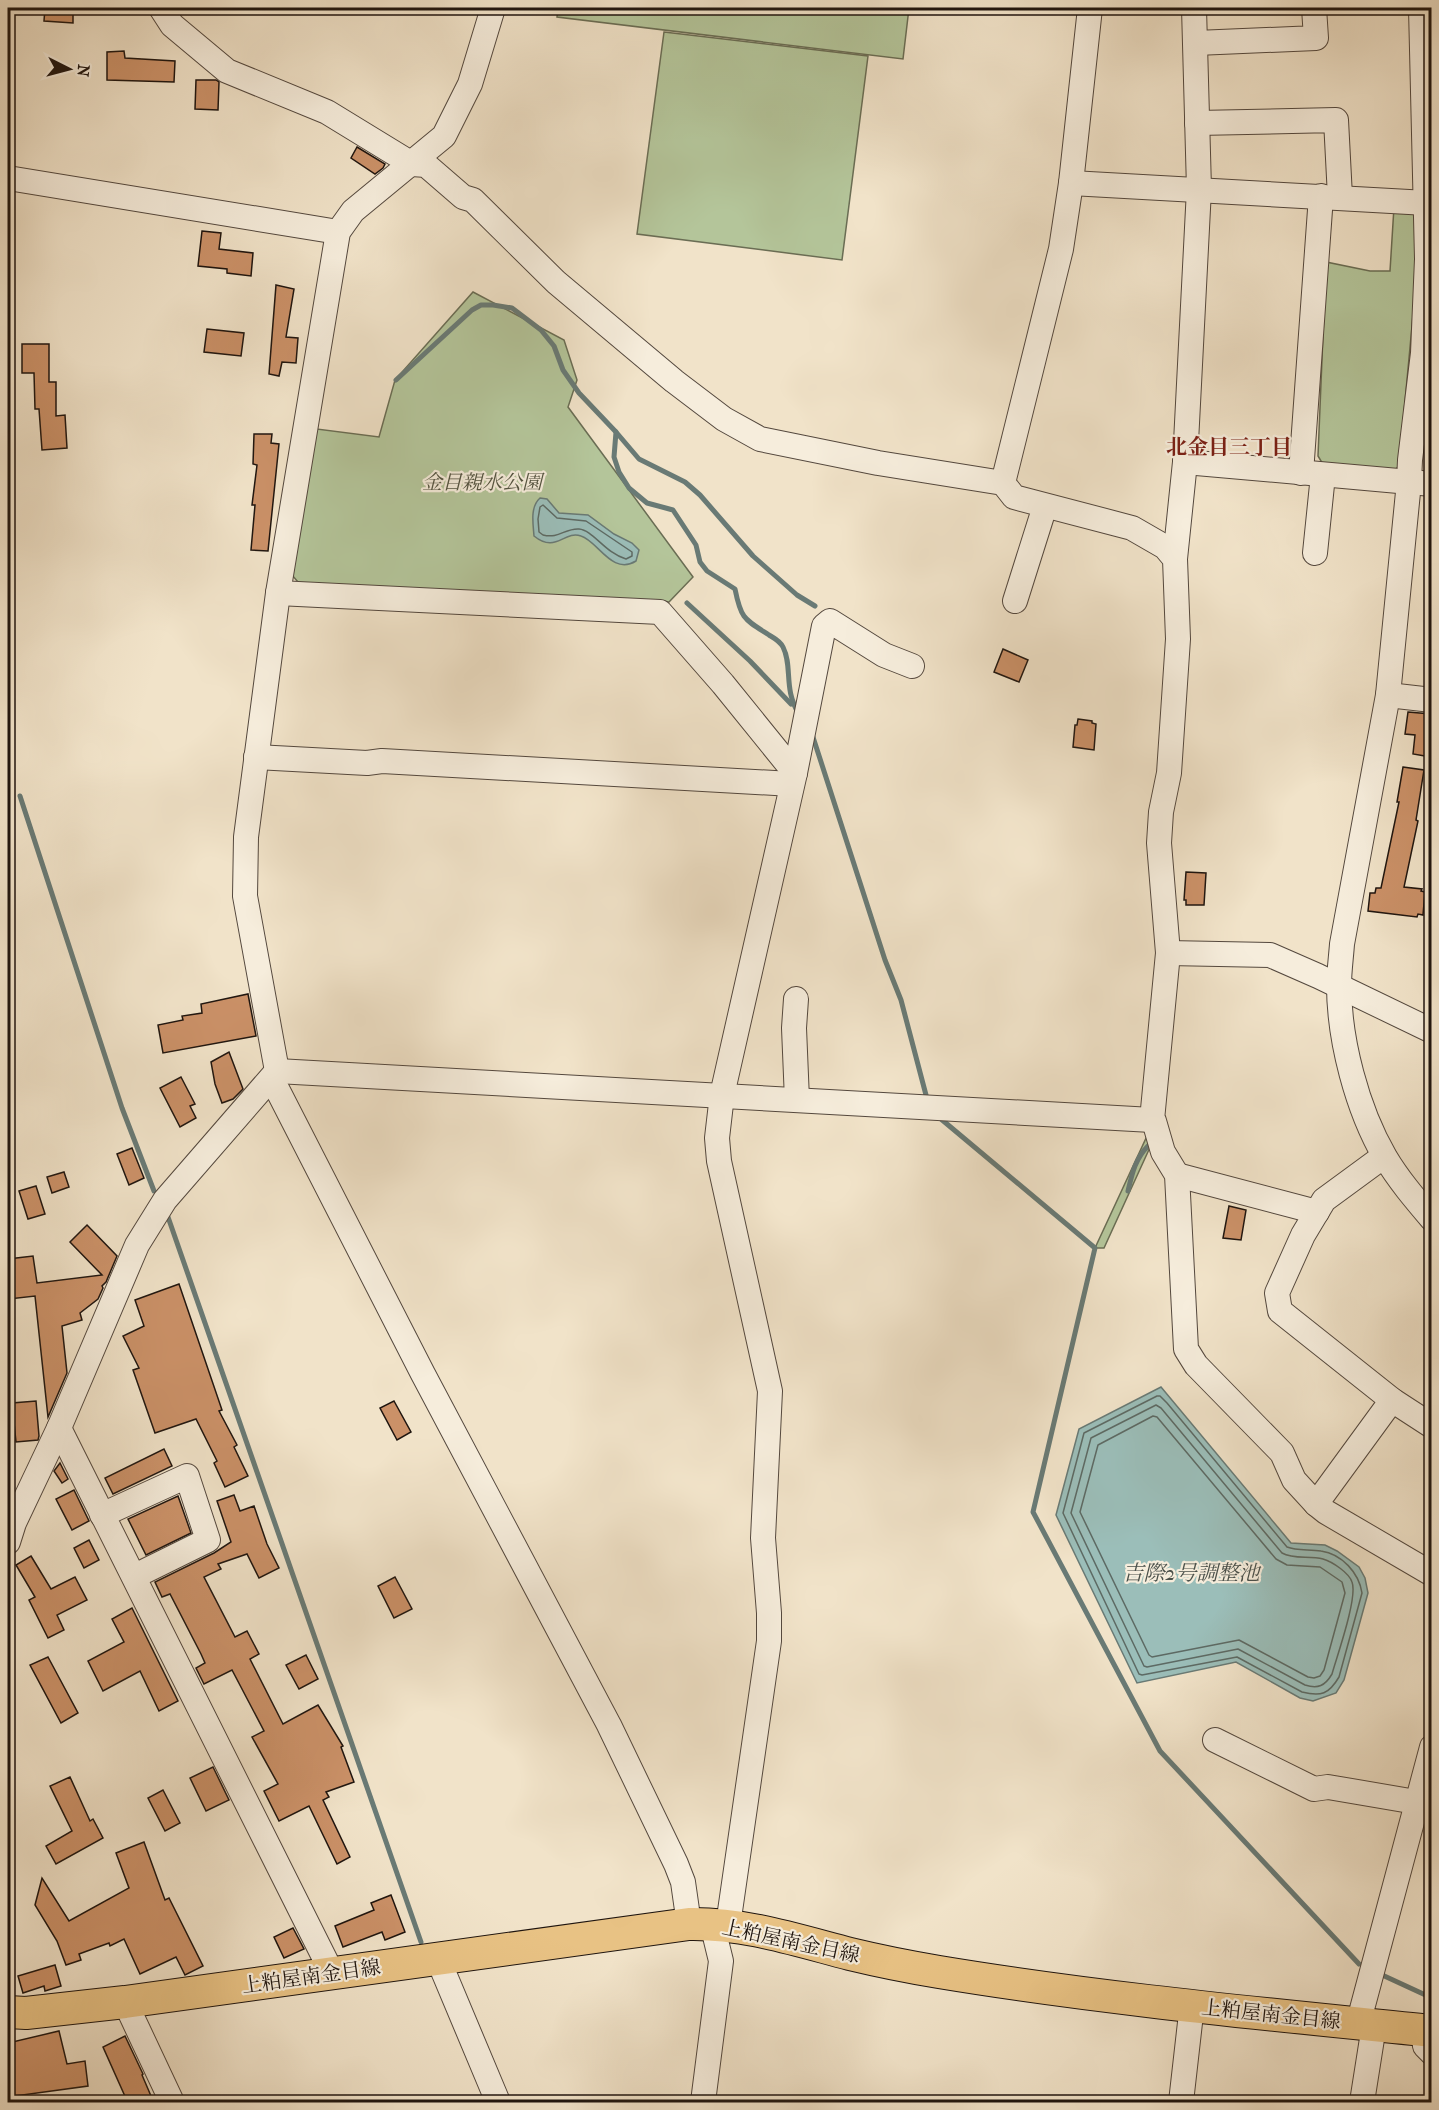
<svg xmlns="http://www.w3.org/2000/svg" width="1439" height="2110" font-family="'IM FELL French Canon','Noto Serif JP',serif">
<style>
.green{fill:#b4c59a;stroke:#6a6d54;stroke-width:1.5}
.water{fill:#9bbeb9;stroke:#697a75;stroke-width:1.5}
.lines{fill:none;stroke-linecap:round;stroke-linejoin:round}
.shore{stroke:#5d6a64;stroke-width:1.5}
.stream{stroke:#697a75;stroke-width:5}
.building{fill:#cb9168;stroke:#1f150f;stroke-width:1.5}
.minor-casing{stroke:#54483e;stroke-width:26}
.major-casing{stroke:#1f150f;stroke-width:34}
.minor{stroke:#f6eddc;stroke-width:24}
.major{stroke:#e8c284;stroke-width:32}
.labels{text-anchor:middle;stroke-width:4.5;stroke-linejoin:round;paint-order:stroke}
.park-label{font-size:20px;font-style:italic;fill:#535340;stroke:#f6eddc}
.street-label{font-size:20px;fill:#1f150f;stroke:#f6eddc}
.neighbourhood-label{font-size:21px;font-weight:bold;fill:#7a1f14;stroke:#f6eddc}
.water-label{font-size:21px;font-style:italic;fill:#4a504a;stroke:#f6eddc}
</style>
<rect width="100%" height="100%" fill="#f1e3c9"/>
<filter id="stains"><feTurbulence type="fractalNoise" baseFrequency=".00333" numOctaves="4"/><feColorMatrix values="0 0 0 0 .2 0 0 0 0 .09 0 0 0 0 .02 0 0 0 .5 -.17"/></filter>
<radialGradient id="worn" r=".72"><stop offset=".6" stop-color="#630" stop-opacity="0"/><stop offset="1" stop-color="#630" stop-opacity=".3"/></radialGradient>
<g class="green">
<polygon points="558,8 909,8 903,59 557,17"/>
<polygon points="664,32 868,56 842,260 637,234"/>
<polygon points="1394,207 1421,209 1417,272 1399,466 1392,472 1324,466 1318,456 1326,262 1370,271 1390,271"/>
<polygon points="473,292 564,340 577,380 568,407 693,577 669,602 304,589 292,575 317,429 379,437 395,380"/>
<polygon points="1154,1121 1157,1132 1104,1248 1095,1248"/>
</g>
<g class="water">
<path d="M 540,498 L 547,499 L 559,513 L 588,515 L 614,534 L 632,543 L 639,550 L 636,561 C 612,576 598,541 581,536 C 564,530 556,554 534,536 C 533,523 530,507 540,498 Z"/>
<polygon points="1161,1387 1291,1543 1325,1545 1337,1551 1359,1567 1365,1578 1368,1593 1344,1680 1336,1693 1313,1701 1300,1698 1236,1662 1137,1683 1056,1515 1079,1429"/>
</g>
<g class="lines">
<g class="shore">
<path d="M 543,505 L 557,518 L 586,521 L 632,552 L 632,556 L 626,559 C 605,553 593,530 579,529 C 565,528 559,539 543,535 L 539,532 L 538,519 L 540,507 Z"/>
<path d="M 1157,1396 L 1160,1396 L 1167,1403 L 1287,1547 C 1297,1551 1310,1549 1321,1551 C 1342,1554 1359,1573 1362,1593 L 1339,1677 C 1329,1694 1321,1697 1302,1692 L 1237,1657 L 1142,1675 L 1139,1674 L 1063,1513 L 1084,1433 Z"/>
<path d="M 1156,1405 L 1161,1408 L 1282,1553 C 1294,1560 1310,1555 1323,1559 C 1333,1562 1349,1573 1352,1582 C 1358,1597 1337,1656 1332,1674 C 1325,1686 1318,1689 1305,1685 L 1238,1649 L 1147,1667 L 1144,1666 L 1071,1513 L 1091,1438 Z"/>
<polygon points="1153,1416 1157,1417 1276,1559 1287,1565 1320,1567 1342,1582 1345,1593 1324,1670 1320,1676 1314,1678 1308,1677 1239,1640 1152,1657 1149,1655 1080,1512 1098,1445"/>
</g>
<g class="stream">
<path d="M 396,380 L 472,310 L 481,305 L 493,305 L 512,308 L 541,330 L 554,346 L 563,370 L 579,393 L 616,432 L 614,457 L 619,472 L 629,488 L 647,503 L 673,510 L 696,545 L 700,562 L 707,571 L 735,589 C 741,619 744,619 769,635 C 774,638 780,641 783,647 C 793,667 783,689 799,714"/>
<polyline points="616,432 639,459 685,482 700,495 753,556 797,595 815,606"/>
<polyline points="687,603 750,661 791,704"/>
<polyline points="812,734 885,960 901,1000 926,1095"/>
<polyline points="20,796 122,1108 154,1191"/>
<polyline points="941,1119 1095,1248 1033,1512 1160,1751 1359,1964"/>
<path d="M 1128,1191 C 1132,1174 1135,1159 1148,1146"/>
<path d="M 168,1217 C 253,1458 336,1700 421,1942"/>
<polyline points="1380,1974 1432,1998"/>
</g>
</g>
<g class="building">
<polygon points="45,8 73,8 73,23 44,21"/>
<polygon points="124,51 125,58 175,61 174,82 107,80 107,52"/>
<polygon points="196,80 216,80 219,82 218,110 195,109"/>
<polygon points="357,147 385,164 383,168 375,174 351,158"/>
<polygon points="202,231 221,233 219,249 253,253 251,276 227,273 227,269 198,266"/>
<polygon points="276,285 294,289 286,337 298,338 296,363 282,362 279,376 269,374"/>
<polygon points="207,329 244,333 241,356 204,352"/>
<polygon points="22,344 49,344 49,382 56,382 56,416 65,415 67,448 42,450 39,409 35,409 34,373 22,373"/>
<polygon points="254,434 272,434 271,443 279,444 268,551 251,550 255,505 252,505 257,465 253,464"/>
<polygon points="1003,649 1028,660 1019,682 994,672"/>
<polygon points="1408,712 1431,714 1431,757 1413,754 1415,735 1405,734"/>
<polygon points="1078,719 1092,721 1092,723 1096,724 1094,750 1073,747 1075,725 1077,725"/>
<polygon points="1403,767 1424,770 1416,820 1418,821 1404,887 1422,889 1421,891 1425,892 1423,915 1418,914 1417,917 1368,911 1370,893 1375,893 1376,888 1381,888 1399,802 1397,802"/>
<polygon points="1186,872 1206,873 1204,905 1186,905 1186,900 1184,900"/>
<polygon points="248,994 256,1036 163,1053 158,1025 183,1020 182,1016 202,1013 201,1004"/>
<polygon points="229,1052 243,1089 233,1099 222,1103 215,1084 211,1062"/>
<polygon points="181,1077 195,1104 190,1106 196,1118 180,1127 160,1088"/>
<polygon points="132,1148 144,1178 129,1185 117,1154"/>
<polygon points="64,1172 69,1187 52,1193 47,1177"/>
<polygon points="36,1186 45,1214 28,1219 19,1191"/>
<polygon points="1229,1206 1246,1210 1241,1240 1223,1238"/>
<polygon points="87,1225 117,1256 106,1282 102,1286 103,1288 98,1299 80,1313 82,1320 62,1326 67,1373 48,1417 35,1296 9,1299 8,1259 33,1256 37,1283 102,1275 70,1242"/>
<polygon points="179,1284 222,1410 219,1411 237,1445 234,1447 248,1476 225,1487 214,1463 217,1461 196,1419 155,1433 133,1370 139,1368 123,1336 144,1326 135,1300"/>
<polygon points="36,1401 39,1436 38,1440 16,1442 12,1403"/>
<polygon points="394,1401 411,1432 397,1440 380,1408"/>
<polygon points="164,1449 172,1466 113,1494 105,1478"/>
<polygon points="60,1463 68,1479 62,1483 54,1471"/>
<polygon points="74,1490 89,1521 72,1530 56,1499"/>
<polygon points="234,1495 240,1511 254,1506 267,1544 279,1568 259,1578 247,1554 218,1564 221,1569 204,1577 235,1637 247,1631 259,1654 250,1659 283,1724 318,1705 343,1746 341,1747 354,1782 326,1792 329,1797 323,1800 350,1857 337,1864 309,1806 279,1821 264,1791 278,1784 252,1737 264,1731 232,1670 204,1684 196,1668 205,1663 201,1654 170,1594 162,1597 155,1582 214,1553 231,1542 217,1501"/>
<polygon points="178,1496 191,1533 146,1555 128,1519"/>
<polygon points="89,1540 99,1560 84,1568 74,1548"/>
<polygon points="31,1556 51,1589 75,1577 87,1600 57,1615 64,1630 48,1638 29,1600 35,1597 16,1565"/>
<polygon points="395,1577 412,1609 394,1618 378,1586"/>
<polygon points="132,1608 178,1701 159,1711 140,1671 103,1691 88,1661 124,1642 112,1619"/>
<polygon points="306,1655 318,1679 299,1689 286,1665"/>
<polygon points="48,1657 78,1713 61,1723 30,1665"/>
<polygon points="213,1767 229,1800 206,1811 190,1778"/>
<polygon points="70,1777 90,1821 93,1819 103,1838 56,1864 46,1846 72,1831 50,1786"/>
<polygon points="163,1790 180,1823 165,1831 148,1798"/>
<polygon points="144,1842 165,1900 169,1898 203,1966 185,1975 176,1957 140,1974 124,1939 110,1946 109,1943 79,1954 81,1960 66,1965 57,1941 35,1905 42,1878 69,1921 129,1888 116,1853"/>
<polygon points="391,1895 405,1932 385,1940 382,1932 343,1947 335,1926 374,1910 371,1903"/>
<polygon points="293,1928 304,1949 284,1958 274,1937"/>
<polygon points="55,1965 61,1986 45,1991 44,1986 23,1993 18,1976"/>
<polygon points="59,2031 67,2064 85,2061 88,2086 8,2097 8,2043"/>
<polygon points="125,2036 143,2074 142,2075 154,2103 128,2103 103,2047"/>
</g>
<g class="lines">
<g class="minor-casing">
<g id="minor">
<polyline points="161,8 172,25 227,71 327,112 412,164 426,165 463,197 473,200 556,282 674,381 724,419 760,439 878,463 1003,483 1014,497 1132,528 1165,547 1175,559 1178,639 1169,773 1161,812 1159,843 1168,953 1152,1120 1154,1121 1163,1152 1177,1175 1186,1349 1196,1365 1282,1453 1294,1480 1316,1504 1326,1512 1432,1574"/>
<polyline points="493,8 470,84 444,136 353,211 338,232 278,593 246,837 245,896 277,1071 275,1085 423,1374 609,1725 676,1864 683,1882 689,1924"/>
<path d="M 1421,8 L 1427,259 L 1423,353 L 1410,460 L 1409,482 L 1388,695 L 1342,944 C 1341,958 1339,972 1339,985 C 1339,1040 1357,1109 1385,1157 C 1398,1179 1415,1199 1432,1219"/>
<polyline points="1196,43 1316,38 1314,8"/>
<polyline points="1197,123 1336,120 1340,197"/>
<polyline points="8,178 338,232"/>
<polyline points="1071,183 1427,203"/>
<polyline points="1185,462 1432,484"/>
<polyline points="1301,473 1321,196"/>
<polyline points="1003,483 1061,249 1071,183 1090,8"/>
<polyline points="1315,553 1323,475"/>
<polyline points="1175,559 1185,462 1199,189 1194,8"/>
<polyline points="278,593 660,612 723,684 795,773"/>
<polyline points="1015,601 1045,506"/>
<polyline points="1388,695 1432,700"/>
<polyline points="256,757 367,763 382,761 792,784"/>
<polyline points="1168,953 1270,955 1318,976 1432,1031"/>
<polyline points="796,999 794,1028 797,1100"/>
<polyline points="277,1071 1152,1120"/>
<polyline points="1384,1156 1324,1200 1303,1235 1277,1293 1280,1311 1392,1400 1432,1426"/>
<polyline points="1177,1175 1317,1212"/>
<polyline points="59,1428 332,1973"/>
<polyline points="1316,1504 1392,1400"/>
<polyline points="102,1515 187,1476 208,1540 135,1576"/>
<polyline points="8,1542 14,1523 59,1428 137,1245 165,1200 277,1071"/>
<polyline points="1215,1740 1314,1789 1328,1787 1416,1802"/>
<polyline points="728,1925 769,1641 769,1613 763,1538 770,1391 719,1161 717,1138 722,1095 795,773 824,626 830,621 884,655 912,666"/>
<polyline points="438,1959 498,2102"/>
<polyline points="125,2002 172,2102"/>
<polyline points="1358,2024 1432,1747"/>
<polyline points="1423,2030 1425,2046 1432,2053"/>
<polyline points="703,2102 721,1961 712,1924"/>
<polyline points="1181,2102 1192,2005"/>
<polyline points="1362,2102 1374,2026"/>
</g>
</g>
<g class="major-casing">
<path id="major" d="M 8,2012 L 26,2013 L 125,2002 L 689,1924 C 745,1923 796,1940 850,1954 C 879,1961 909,1967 939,1972 C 1102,1999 1267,2014 1432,2031"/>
</g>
<use href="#minor" class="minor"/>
<use href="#major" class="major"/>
</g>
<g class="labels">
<g class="park-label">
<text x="482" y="489">金目親水公園</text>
</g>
<g class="street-label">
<text transform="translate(791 1941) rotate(12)" y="7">上粕屋南金目線</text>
<text transform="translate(311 1976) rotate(-8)" y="7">上粕屋南金目線</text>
<text transform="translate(1271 2014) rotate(6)" y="7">上粕屋南金目線</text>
</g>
<g class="neighbourhood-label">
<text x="1229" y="454">北金目三丁目</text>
</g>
<g class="water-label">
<text x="1191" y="1580">吉際2号調整池</text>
</g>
</g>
<rect width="1439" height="2110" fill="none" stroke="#f1e3c9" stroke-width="30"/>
<rect x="9" y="9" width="1421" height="2092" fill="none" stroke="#1f150f" stroke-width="3"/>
<rect x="15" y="15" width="1409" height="2080" fill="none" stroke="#1f150f" stroke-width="1.5"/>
<g transform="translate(69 69) rotate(96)" stroke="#f6eddc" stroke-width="4.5" paint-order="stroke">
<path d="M0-4.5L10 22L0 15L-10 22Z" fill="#1f150f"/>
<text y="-9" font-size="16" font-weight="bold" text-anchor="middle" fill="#1f150f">N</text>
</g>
<rect width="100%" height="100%" filter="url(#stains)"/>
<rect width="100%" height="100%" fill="url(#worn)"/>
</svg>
